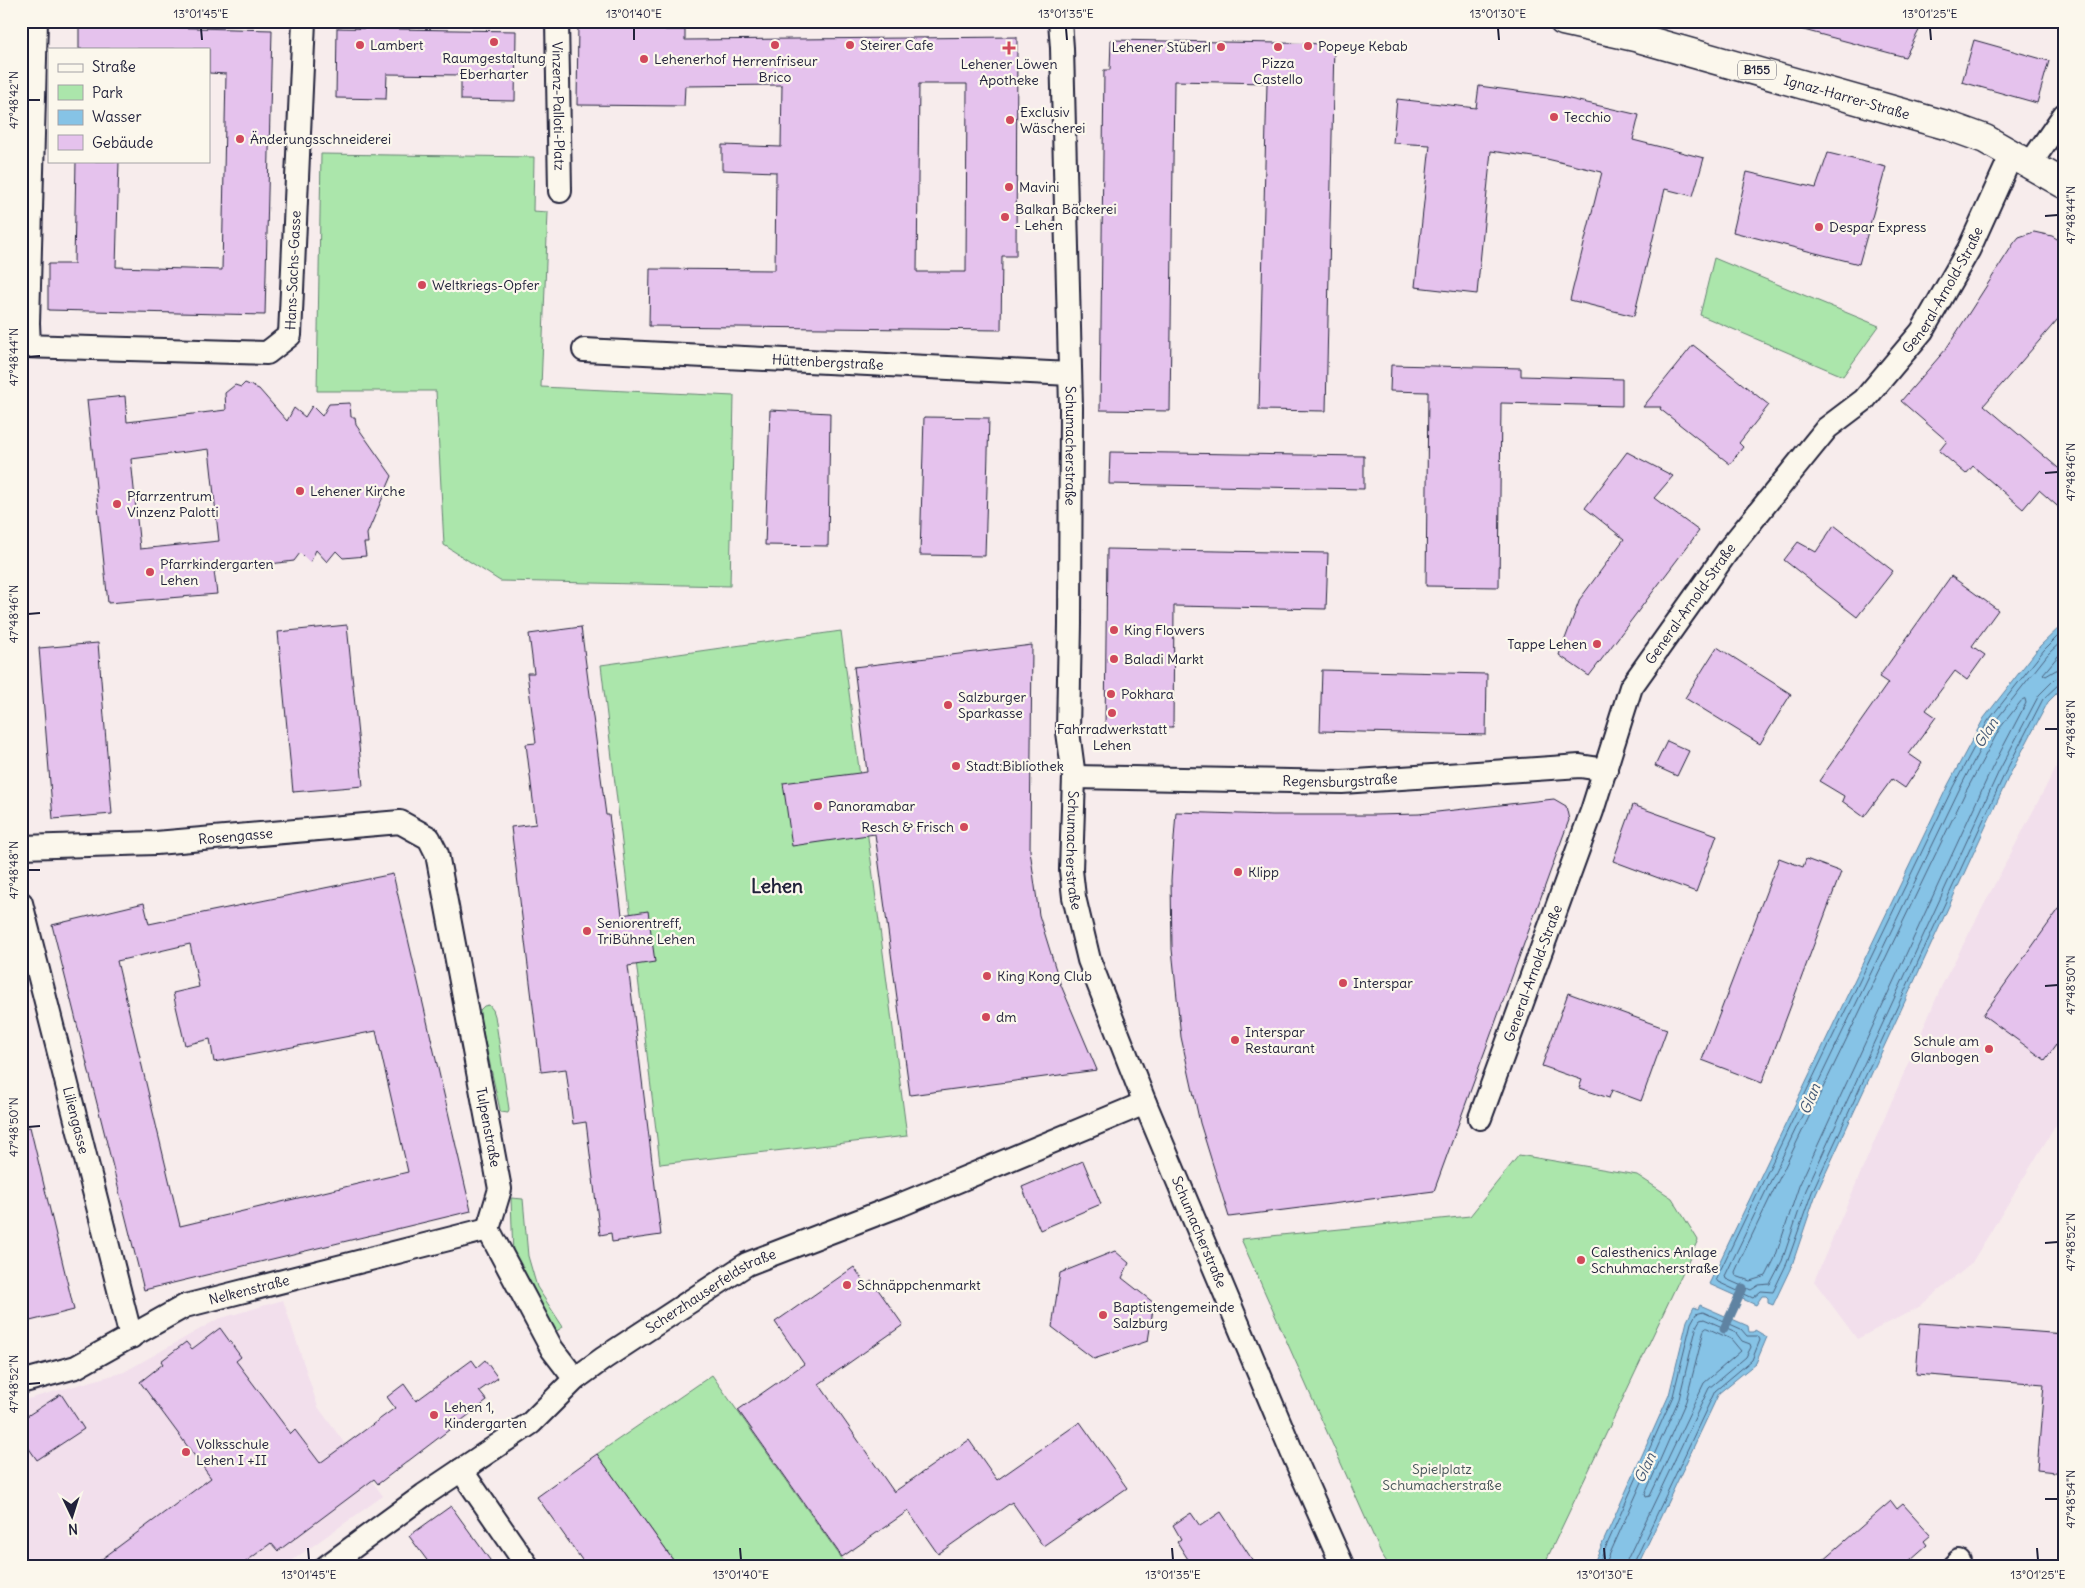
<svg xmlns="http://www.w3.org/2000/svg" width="2085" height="1588" font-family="Delius,sans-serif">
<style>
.built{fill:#f2dfec}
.green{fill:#abe6ab;stroke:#668473}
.water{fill:#86c3e6;stroke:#5e83a2}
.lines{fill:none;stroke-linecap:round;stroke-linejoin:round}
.shore{stroke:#4a627f;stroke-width:1}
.stream{stroke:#5e83a2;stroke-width:9}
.building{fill:#e5c2ed;stroke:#22223b;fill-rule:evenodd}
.minor-casing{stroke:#22223b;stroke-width:26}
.primary-casing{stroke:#22223b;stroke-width:31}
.minor{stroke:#fbf7ec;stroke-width:22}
.primary{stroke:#fbf7ec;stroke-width:28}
.ticks{fill:none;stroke:#22223b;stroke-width:2}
.poi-dot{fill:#d1495b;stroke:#fbf7ec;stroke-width:2}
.labels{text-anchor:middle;stroke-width:4.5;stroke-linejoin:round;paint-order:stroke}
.shield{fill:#fbf7ec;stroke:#636270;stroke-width:1}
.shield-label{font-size:12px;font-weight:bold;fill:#22223b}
.poi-label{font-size:14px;fill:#22223b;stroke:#fbf7ec;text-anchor:start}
.street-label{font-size:14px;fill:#22223b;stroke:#fbf7ec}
.park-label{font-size:14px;fill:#445357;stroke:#fbf7ec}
.water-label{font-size:15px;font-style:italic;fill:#455a77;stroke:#fbf7ec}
.district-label{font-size:19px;font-weight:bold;fill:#22223b;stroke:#fbf7ec}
.neatline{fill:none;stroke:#22223b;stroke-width:2}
.ticks-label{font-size:12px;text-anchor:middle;fill:#22223b}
</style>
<rect width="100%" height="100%" fill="#f7ecec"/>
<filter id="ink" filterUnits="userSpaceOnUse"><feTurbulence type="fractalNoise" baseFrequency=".02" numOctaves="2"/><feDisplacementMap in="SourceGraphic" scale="10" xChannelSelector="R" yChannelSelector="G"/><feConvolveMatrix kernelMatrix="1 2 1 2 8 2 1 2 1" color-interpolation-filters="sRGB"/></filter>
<g filter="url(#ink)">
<g class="built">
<polygon points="2064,752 2064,1112 1971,1264 1919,1307 1857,1339 1814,1281 1942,985"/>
<polygon points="283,1300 318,1407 383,1496 283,1567 23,1567 21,1565 21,1401 124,1372 218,1319"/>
</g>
<g class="green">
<polygon points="321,154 534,157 533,211 548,212 541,387 734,396 730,586 500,581 444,545 436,391 317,391"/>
<polygon points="1714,258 1721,261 1879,326 1843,376 1700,315"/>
<polygon points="841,631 907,1136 660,1164 601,665"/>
<polygon points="489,1005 493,1010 495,1016 509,1109 508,1113 501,1112 500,1110 480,1019 480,1010 484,1006"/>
<polygon points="1519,1155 1637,1175 1672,1198 1698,1240 1543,1567 1390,1567 1381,1553 1241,1239 1470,1216"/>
<polygon points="511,1198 523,1199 528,1256 537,1287 563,1327 555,1332 513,1257"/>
<polygon points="712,1375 848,1567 678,1567 597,1454"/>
</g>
<g class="water">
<polygon points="2064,623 2064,686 2048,702 2009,776 1816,1194 1792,1265 1773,1305 1768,1303 1768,1298 1766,1296 1762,1296 1756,1305 1709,1284 1948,785 1984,718 2040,646"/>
<polygon points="1700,1305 1748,1326 1749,1332 1754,1332 1755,1330 1767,1337 1756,1363 1719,1393 1637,1567 1592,1567 1669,1395 1687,1321 1694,1307 1698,1309"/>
</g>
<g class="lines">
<g class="shore">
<polyline points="2064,630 2044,650 1988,721 1953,787 1730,1250 1716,1279 1718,1282 1753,1298 1761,1291 1773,1292 1787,1263 1812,1192 2005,773 2043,699 2059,684 2064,682"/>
<polyline points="2064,639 2048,654 1993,724 1959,790 1736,1253 1725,1276 1726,1279 1751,1290 1759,1285 1770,1284 1782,1261 1806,1190 1999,771 2039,695 2055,679 2064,676"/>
<polyline points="2064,649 2043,674 2046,676 2056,670 2064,669"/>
<polygon points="2025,699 2026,703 1992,768 1799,1186 1775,1258 1766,1276 1750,1281 1736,1276 1735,1272 1742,1256 1965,793 2000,728 2022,700"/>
<polygon points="1707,1328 1731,1339 1741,1351 1704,1383 1650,1496 1646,1497 1645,1494 1686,1401 1704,1330"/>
<polyline points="1597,1567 1673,1396 1691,1323 1696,1314 1703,1312 1741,1329 1747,1336 1758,1336 1760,1340 1752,1360 1715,1391 1632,1567"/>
<polyline points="1604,1567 1679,1399 1697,1325 1700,1320 1704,1319 1736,1333 1742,1341 1750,1344 1751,1347 1746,1357 1709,1388 1627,1560 1626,1567"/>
</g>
<polyline class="stream" points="1724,1329 1743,1288"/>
</g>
<g class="building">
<polygon points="1801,21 1924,21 1905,57 1800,29"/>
<path d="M 578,22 L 665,23 L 665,30 L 685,30 L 685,40 L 1017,37 L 1016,256 L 1002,256 L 1001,330 L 649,326 L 650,269 L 775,270 L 776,172 L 722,170 L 722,145 L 781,147 L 782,85 L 685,86 L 684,106 L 577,105 ZM 919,84 L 967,84 L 966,272 L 917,272 Z"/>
<polygon points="79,25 272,30 265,315 48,310 48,264 74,264 76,161 119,161 116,267 222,270 226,74 209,73 209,49 79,49"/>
<polygon points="337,28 516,31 515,101 461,100 461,75 387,74 386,99 336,98"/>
<polygon points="1111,40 1334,44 1326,411 1259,410 1267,83 1174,81 1170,411 1100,410 1104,70 1110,70"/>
<polygon points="1974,40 2049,61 2037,103 1962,82"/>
<polygon points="1479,86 1561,97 1639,115 1633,140 1704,158 1693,196 1665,189 1634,316 1570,300 1602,172 1547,159 1491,151 1477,294 1415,287 1430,145 1393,143 1397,99 1476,108"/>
<polygon points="1828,153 1886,167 1859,264 1733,232 1747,172 1816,188"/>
<polygon points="2034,232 2052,236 2064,243 2064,312 1984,405 2064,473 2064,512 2039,490 2023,509 1973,466 1966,474 1939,451 1947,441 1901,401 1946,349 2014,243 2019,237"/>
<polygon points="1693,345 1769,405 1739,443 1743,447 1730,464 1660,409 1661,407 1643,407"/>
<polygon points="1391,365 1521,368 1521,376 1622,379 1622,406 1501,403 1499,587 1426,586 1428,392 1390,391"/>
<path d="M 245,383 L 259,389 L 287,421 L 294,408 L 305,417 L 312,406 L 322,416 L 329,404 L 350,403 L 351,417 L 355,417 L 356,425 L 392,476 L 367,534 L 368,543 L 364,543 L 366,556 L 343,558 L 336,551 L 327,562 L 316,550 L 310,563 L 300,553 L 294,561 L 214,571 L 217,594 L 108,603 L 87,400 L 125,396 L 127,422 L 226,410 L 225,393 L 235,385 L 241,387 ZM 209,449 L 219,541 L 140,549 L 131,459 Z"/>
<polygon points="770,410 830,413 828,546 765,545"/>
<polygon points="924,417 989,418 985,556 920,555"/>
<polygon points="1110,452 1364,456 1364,489 1109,484"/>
<polygon points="1627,452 1673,476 1654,498 1699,531 1589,676 1559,655 1580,599 1624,539 1585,508"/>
<polygon points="1834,525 1893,571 1857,617 1784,560 1798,542 1816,552"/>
<polygon points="1107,549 1328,553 1326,609 1174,606 1173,727 1105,727"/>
<polygon points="1951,576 1998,610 1972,646 1985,655 1967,680 1955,671 1926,710 1936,717 1909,754 1922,763 1909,782 1905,788 1892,779 1864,817 1842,801 1844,796 1819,781 1888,683 1879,677"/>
<polygon points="347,625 363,786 293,792 278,632"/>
<polygon points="581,627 606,815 609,815 622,915 648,911 655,962 628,966 661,1235 612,1242 611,1233 600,1235 586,1122 573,1124 566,1069 541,1072 511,827 536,824 526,744 536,743 527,673 534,673 529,634"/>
<polygon points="98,643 112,814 53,819 39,648"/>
<polygon points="1032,645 1030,850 1039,915 1060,983 1097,1070 910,1095 875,834 792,846 783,783 867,772 854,667"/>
<polygon points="1717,647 1791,694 1760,744 1685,698"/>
<polygon points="1322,670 1487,674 1486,735 1320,731"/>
<polygon points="1667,741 1689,751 1677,776 1655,766"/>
<polygon points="1554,799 1566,806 1569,820 1434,1191 1229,1217 1200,1123 1181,1037 1172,949 1171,880 1176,812 1273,815 1374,815 1419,814"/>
<polygon points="1633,805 1717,835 1696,892 1613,861"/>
<polygon points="1779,858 1803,867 1806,859 1841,872 1762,1083 1702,1060"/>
<path d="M 393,874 L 471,1211 L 144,1290 L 52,925 L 144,903 L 149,924 ZM 190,944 L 199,987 L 173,993 L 185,1045 L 210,1039 L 214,1062 L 376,1031 L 408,1172 L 180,1226 L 117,961 Z"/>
<polygon points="2064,902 2064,1034 2045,1060 1983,1015"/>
<polygon points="1568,993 1667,1029 1641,1101 1612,1090 1609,1098 1579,1088 1582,1080 1542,1066"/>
<polygon points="30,1127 74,1310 30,1321 21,1286 21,1128"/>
<polygon points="1083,1161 1101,1204 1040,1230 1022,1187"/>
<polygon points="1115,1251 1129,1263 1122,1278 1154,1303 1148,1341 1094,1359 1052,1327 1060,1273"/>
<polygon points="854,1267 866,1285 872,1281 903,1325 819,1384 894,1492 969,1440 997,1480 1080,1422 1127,1488 1043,1546 1012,1502 938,1554 908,1511 842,1557 738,1410 804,1364 775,1322"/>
<polygon points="1920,1323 2064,1334 2064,1473 2037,1470 2044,1384 1916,1374"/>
<polygon points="220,1328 241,1357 236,1361 291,1434 295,1430 320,1463 395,1408 387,1397 404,1384 416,1401 472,1360 477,1367 485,1360 498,1378 479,1391 487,1401 378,1484 374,1479 278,1551 271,1543 239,1567 91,1567 211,1478 140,1382 163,1364 161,1361 186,1342 192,1349"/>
<polygon points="61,1394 84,1429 37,1460 21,1437 21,1420"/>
<polygon points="597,1454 678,1567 587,1567 537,1497"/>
<polygon points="1891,1501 1897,1509 1903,1504 1931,1535 1924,1541 1927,1545 1902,1567 1815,1567"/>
<polygon points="451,1506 495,1567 432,1567 409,1536"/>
<polygon points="1221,1512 1257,1567 1193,1567 1177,1542 1181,1539 1173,1525 1191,1513 1200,1526"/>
</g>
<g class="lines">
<g class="minor-casing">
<g id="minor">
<path id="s1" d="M 557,21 L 560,191"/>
<path id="s2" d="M 1060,21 L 1062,48 L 1071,407 L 1070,624 L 1068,732 L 1074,777 L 1071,870 L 1074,897 L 1089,960 L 1145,1103 L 1292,1452 L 1343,1567"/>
<polyline points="2030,164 2064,115"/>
<path id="s3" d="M 21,346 L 267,353 L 290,335 L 304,21"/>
<polyline points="29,346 28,323 36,21"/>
<path id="s4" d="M 584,350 L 1070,374"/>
<path id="s5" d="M 1074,777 L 1342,782 L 1580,766 L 1606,770"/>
<path id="s6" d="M 21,847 L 156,843 L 400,822 L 429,838 L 437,854 L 500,1189 L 488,1229 L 552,1349 L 575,1379"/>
<path id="s7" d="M 21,903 L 131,1337"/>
<path id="s8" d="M 1480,1118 L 1592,811 L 1631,687 L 1729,549 L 1827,428 L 1864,400 L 1922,331 L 1969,249 L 2012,154"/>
<path id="s9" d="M 21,1382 L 76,1367 L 185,1306 L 488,1229"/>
<polyline points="461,1470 528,1567"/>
<path id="s10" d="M 326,1567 L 424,1495 L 531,1423 L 575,1379 L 604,1358 L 747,1264 L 900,1205 L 1145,1103"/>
<polyline points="1953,1567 1959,1561"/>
</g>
</g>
<g class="primary-casing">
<g id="primary">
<path id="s11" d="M 1563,21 L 1635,37 L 1949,126 L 1985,139 L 2064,184"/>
</g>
</g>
<use href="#minor" class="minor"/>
<use href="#primary" class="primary"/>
</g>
</g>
<path class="ticks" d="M 201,28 L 202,40M 634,28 L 634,40M 1066,28 L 1067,40M 1498,28 L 1499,40M 1930,28 L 1931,40M 28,100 L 40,100M 2045,216 L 2058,215M 28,357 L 40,356M 2045,473 L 2058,472M 28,614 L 40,613M 2045,729 L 2058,729M 28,870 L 40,870M 2045,986 L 2058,985M 28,1127 L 40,1126M 2045,1243 L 2058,1242M 28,1384 L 40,1383M 2045,1499 L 2058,1499M 308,1548 L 309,1560M 740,1548 L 741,1560M 1172,1548 L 1173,1560M 1604,1548 L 1605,1560M 2037,1548 L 2038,1560"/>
<g class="poi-dot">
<circle cx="494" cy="42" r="5"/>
<circle cx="360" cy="45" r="5"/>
<circle cx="775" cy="45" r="5"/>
<circle cx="850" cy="45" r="5"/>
<circle cx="1308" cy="46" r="5"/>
<circle cx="1221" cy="47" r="5"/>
<circle cx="1278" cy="47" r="5"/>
<path d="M1006.5 40.5h5v5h5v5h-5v5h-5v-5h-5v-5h5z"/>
<circle cx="644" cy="59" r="5"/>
<circle cx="1554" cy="117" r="5"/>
<circle cx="1010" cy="120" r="5"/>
<circle cx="240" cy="139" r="5"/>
<circle cx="1009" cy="187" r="5"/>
<circle cx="1005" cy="217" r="5"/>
<circle cx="1819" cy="227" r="5"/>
<circle cx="422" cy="285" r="5"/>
<circle cx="300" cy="491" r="5"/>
<circle cx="117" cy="504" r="5"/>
<circle cx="150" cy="572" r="5"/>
<circle cx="1114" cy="630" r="5"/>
<circle cx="1597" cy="644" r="5"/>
<circle cx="1114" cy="659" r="5"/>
<circle cx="1111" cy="694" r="5"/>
<circle cx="948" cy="705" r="5"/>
<circle cx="1112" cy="713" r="5"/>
<circle cx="956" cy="766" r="5"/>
<circle cx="818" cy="806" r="5"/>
<circle cx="964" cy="827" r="5"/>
<circle cx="1238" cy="872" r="5"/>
<circle cx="587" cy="931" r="5"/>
<circle cx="987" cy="976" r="5"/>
<circle cx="1343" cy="983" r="5"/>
<circle cx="986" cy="1017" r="5"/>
<circle cx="1235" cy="1040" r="5"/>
<circle cx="1989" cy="1049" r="5"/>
<circle cx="1581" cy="1260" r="5"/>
<circle cx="847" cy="1285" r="5"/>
<circle cx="1103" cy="1315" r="5"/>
<circle cx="434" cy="1415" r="5"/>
<circle cx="186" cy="1452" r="5"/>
</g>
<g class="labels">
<rect class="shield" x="1738" y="60.5" width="38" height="19" rx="4"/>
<g class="shield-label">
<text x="1757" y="74">B155</text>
</g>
<g class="poi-label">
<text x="370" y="50">Lambert</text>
<text x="860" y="50">Steirer Cafe</text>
<text x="1318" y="51">Popeye Kebab</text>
<text x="1211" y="52" text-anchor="end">Lehener Stüberl</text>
<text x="494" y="63" text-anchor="middle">Raumgestaltung<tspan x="494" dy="16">Eberharter</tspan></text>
<text x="654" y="64">Lehenerhof</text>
<text x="775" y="66" text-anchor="middle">Herrenfriseur<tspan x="775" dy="16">Brico</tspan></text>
<text x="1278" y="68" text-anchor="middle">Pizza<tspan x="1278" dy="16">Castello</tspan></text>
<text x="1009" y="69" text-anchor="middle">Lehener Löwen<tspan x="1009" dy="16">Apotheke</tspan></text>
<text x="1020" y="117">Exclusiv<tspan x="1020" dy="16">Wäscherei</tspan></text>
<text x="1564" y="122">Tecchio</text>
<text x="250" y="144">Änderungsschneiderei</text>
<text x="1019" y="192">Mavini</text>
<text x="1015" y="214">Balkan Bäckerei<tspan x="1015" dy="16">- Lehen</tspan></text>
<text x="1829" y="232">Despar Express</text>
<text x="432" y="290">Weltkriegs-Opfer</text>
<text x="310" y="496">Lehener Kirche</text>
<text x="127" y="501">Pfarrzentrum<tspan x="127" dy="16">Vinzenz Palotti</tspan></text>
<text x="160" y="569">Pfarrkindergarten<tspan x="160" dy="16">Lehen</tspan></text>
<text x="1124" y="635">King Flowers</text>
<text x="1587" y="649" text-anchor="end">Tappe Lehen</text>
<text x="1124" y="664">Baladi Markt</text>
<text x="1121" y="699">Pokhara</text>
<text x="958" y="702">Salzburger<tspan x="958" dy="16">Sparkasse</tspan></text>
<text x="1112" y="734" text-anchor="middle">Fahrradwerkstatt<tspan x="1112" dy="16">Lehen</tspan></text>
<text x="966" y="771">Stadt:Bibliothek</text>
<text x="828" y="811">Panoramabar</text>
<text x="954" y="832" text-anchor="end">Resch &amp; Frisch</text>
<text x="1248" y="877">Klipp</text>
<text x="597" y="928">Seniorentreff,<tspan x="597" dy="16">TriBühne Lehen</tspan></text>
<text x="997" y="981">King Kong Club</text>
<text x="1353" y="988">Interspar</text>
<text x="996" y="1022">dm</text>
<text x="1245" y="1037">Interspar<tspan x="1245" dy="16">Restaurant</tspan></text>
<text x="1979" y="1046" text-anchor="end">Schule am<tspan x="1979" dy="16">Glanbogen</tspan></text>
<text x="1591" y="1257">Calesthenics Anlage<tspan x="1591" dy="16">Schuhmacherstraße</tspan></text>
<text x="857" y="1290">Schnäppchenmarkt</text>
<text x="1113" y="1312">Baptistengemeinde<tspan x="1113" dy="16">Salzburg</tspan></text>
<text x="444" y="1412">Lehen 1,<tspan x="444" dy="16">Kindergarten</tspan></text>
<text x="196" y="1449">Volksschule<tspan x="196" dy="16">Lehen I +II</tspan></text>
</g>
<g class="street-label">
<text dy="5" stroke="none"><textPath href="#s11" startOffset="294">Ignaz-Harrer-Straße</textPath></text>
<text dy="5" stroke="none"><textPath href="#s1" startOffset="85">Vinzenz-Palloti-Platz</textPath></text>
<text dy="5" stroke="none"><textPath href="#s3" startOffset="340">Hans-Sachs-Gasse</textPath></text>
<text dy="5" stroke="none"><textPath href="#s8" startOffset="964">General-Arnold-Straße</textPath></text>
<text dy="5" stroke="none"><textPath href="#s4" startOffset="244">Hüttenbergstraße</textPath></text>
<text dy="5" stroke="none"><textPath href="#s2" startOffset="425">Schumacherstraße</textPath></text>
<text dy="5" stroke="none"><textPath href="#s8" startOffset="559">General-Arnold-Straße</textPath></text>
<text dy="5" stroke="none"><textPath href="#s5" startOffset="266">Regensburgstraße</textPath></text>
<text dy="5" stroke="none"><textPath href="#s6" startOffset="215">Rosengasse</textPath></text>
<text dy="5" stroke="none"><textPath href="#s2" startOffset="830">Schumacherstraße</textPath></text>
<text dy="5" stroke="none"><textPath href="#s8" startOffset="154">General-Arnold-Straße</textPath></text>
<text dy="5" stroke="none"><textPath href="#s7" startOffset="224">Liliengasse</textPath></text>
<text dy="5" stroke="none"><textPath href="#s6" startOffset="709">Tulpenstraße</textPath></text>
<text dy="5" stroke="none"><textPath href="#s2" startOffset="1235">Schumacherstraße</textPath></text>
<text dy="5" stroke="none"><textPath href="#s9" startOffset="248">Nelkenstraße</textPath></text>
<text dy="5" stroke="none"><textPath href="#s10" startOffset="475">Scherzhauserfeldstraße</textPath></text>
</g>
<g class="park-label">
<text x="1442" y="1474">Spielplatz<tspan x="1442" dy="16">Schumacherstraße</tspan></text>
</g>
<g class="water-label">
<text transform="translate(1986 733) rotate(-58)" y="5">Glan</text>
<text transform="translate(1810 1099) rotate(-67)" y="5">Glan</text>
<text transform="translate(1645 1468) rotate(-65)" y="5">Glan</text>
</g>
<g class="district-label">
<text x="777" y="893">Lehen</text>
</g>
</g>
<rect width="2085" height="1588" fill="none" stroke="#fbf7ec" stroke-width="55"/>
<rect x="48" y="48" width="162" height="115" fill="#fbf7ec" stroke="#a4a2a5"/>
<rect x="58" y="64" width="25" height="8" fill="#fbf7ec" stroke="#a4a2a5"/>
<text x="92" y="72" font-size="15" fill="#22223b">Straße</text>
<rect x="58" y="85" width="25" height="15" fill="#abe6ab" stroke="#a4a2a5"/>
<text x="92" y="98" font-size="15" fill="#22223b">Park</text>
<rect x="58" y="110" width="25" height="15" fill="#86c3e6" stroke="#a4a2a5"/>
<text x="92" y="122" font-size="15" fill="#22223b">Wasser</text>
<rect x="58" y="135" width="25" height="15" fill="#e5c2ed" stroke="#a4a2a5"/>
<text x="92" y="148" font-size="15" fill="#22223b">Gebäude</text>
<g transform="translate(72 1516) rotate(176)" stroke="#fbf7ec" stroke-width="4" paint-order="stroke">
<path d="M0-4L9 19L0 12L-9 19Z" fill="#22223b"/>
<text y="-8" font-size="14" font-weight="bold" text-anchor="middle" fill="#22223b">N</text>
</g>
<rect x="28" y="28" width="2030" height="1532" class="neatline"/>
<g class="ticks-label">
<text x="201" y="18">13°01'45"E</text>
<text x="634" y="18">13°01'40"E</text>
<text x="1066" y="18">13°01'35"E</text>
<text x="1498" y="18">13°01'30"E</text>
<text x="1930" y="18">13°01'25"E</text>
<text transform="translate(14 100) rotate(-90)" y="4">47°48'42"N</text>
<text transform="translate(2071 215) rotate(-90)" y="4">47°48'44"N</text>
<text transform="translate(14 357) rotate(-90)" y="4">47°48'44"N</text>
<text transform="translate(2071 472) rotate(-90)" y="4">47°48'46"N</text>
<text transform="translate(14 614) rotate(-90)" y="4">47°48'46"N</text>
<text transform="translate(2071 729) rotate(-90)" y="4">47°48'48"N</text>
<text transform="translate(14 870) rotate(-90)" y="4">47°48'48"N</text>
<text transform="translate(2071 985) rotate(-90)" y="4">47°48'50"N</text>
<text transform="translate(14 1127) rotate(-90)" y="4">47°48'50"N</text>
<text transform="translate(2071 1242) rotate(-90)" y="4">47°48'52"N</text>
<text transform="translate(14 1384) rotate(-90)" y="4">47°48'52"N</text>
<text transform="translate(2071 1499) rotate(-90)" y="4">47°48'54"N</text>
<text x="309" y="1579">13°01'45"E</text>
<text x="741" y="1579">13°01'40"E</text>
<text x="1173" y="1579">13°01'35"E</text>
<text x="1605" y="1579">13°01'30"E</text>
<text x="2038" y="1579">13°01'25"E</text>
</g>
</svg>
